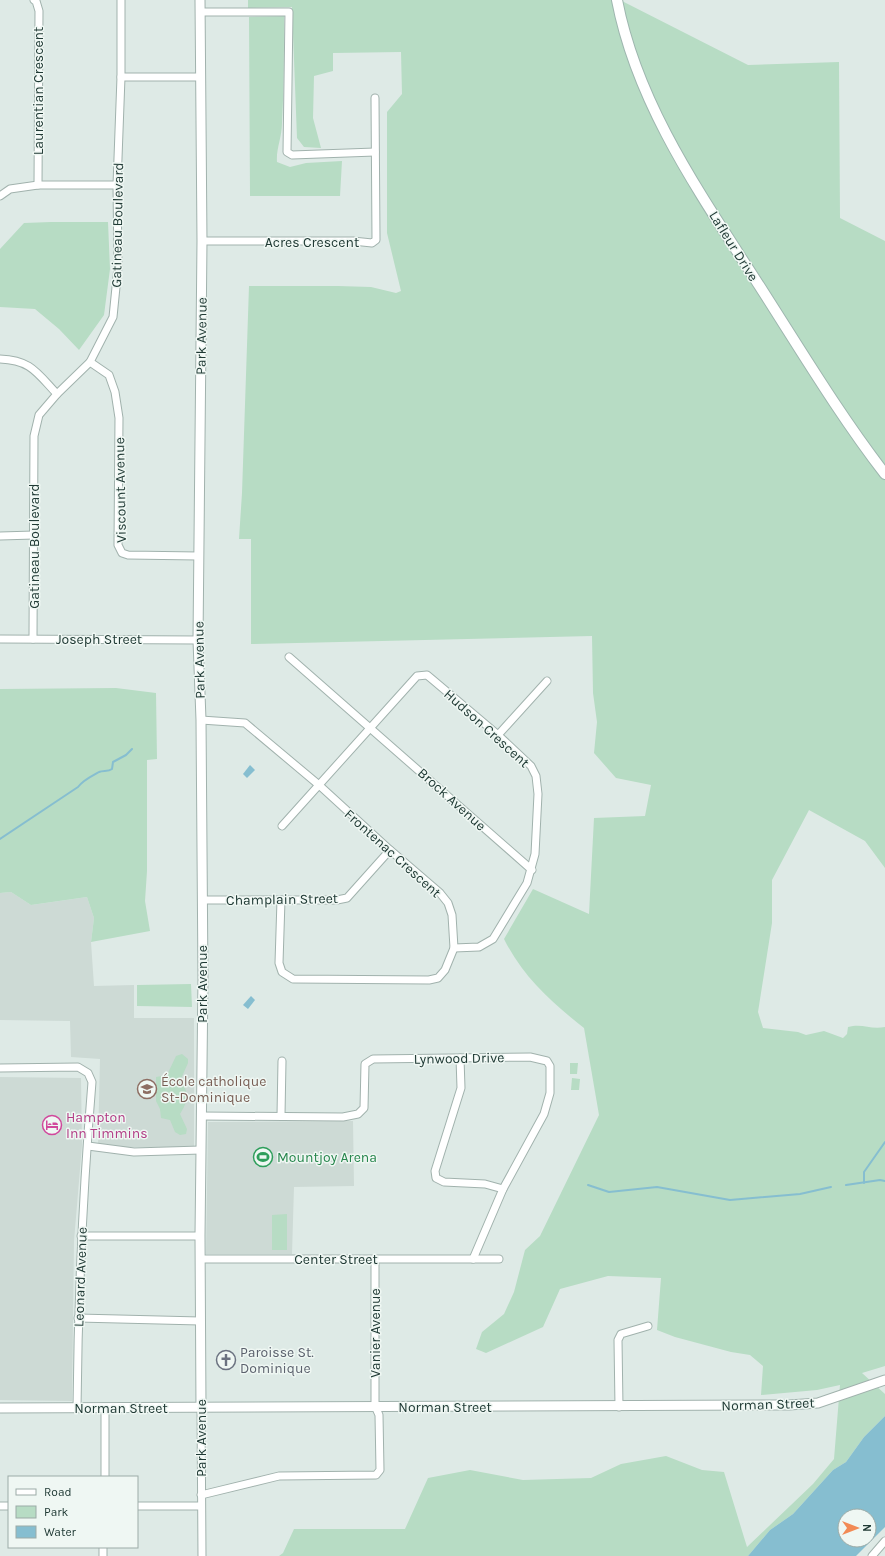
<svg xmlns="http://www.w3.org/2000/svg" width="885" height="1556" font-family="Karla,sans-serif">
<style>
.built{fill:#cddad5}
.green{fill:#b7dcc4}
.water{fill:#86bed0;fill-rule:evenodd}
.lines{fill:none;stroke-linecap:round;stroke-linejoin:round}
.stream{stroke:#86bed0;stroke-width:2}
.minor-casing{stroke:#a1b2ad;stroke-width:9}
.tertiary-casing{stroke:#a1b2ad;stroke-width:11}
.secondary-casing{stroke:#9eb6af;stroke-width:12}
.minor{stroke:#fff;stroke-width:7}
.tertiary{stroke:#fff;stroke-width:9}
.secondary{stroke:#fff;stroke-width:10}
.labels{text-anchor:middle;stroke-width:3;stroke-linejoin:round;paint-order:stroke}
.street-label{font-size:14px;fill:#203a35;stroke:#eff7f3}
.education-label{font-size:14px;fill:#785e54;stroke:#eff7f3;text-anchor:start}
.hotel-label{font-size:14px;fill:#b23c85;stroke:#eff7f3;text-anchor:start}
.leisure-label{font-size:14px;fill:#27864d;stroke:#eff7f3;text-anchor:start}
.worship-label{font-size:14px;fill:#5b616d;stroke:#eff7f3;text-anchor:start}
</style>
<rect width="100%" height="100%" fill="#deeae6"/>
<g class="built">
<polygon points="11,892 31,905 87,897 94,918 91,942 94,986 134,985 134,1018 194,1018 194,1147 120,1147 98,1144 100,1059 71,1057 70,1021 0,1020 0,893"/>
<polygon points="0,1077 81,1078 82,1145 74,1241 72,1401 0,1400"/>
<polygon points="353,1121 354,1186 294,1187 292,1254 206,1254 208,1122"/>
</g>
<g class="green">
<path d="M 248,0 L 620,0 L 748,65 L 839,62 L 840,218 L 885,241 L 885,868 L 865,841 L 809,810 L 772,880 L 772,923 L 758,1012 L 763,1028 L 798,1032 L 806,1035 L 824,1031 L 843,1038 L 847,1034 L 848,1027 C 863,1023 870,1030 885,1027 L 885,1366 L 862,1373 L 885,1394 L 885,1416 L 864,1437 L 846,1462 L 833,1470 L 793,1514 L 770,1530 L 748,1556 L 279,1556 L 283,1553 L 294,1529 L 405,1529 L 428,1478 L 470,1470 L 523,1480 L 591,1478 L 621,1464 L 666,1456 L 702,1470 L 724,1472 L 747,1547 L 813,1484 L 834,1459 L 840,1385 L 817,1390 L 761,1395 L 763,1366 L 750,1355 L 731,1352 L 675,1337 L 657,1330 L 661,1278 L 608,1276 L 560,1289 L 543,1327 L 486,1353 L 476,1349 L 482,1332 L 504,1314 L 514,1292 L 525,1250 L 540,1236 L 599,1115 L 584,1028 C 551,1002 523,977 504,939 L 533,889 L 589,914 L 594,818 L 645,816 L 651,785 L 616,778 L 594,753 L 597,722 L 593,693 L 592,636 L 251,644 L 251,539 L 239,539 L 242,493 L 249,286 L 338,286 L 371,287 L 396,293 L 401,291 L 387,233 L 387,112 L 402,94 L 401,52 L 333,53 L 333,71 L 314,76 L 313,118 L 321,148 L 304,147 L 297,138 L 292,7 L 248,8 Z"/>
<path d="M 284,16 C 284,52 284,88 282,123 C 282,137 276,149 277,162 L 290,167 L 306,163 L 342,161 L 340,196 L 250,196 L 249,17 Z"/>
<polygon points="51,222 108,222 110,269 104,315 79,350 59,329 35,309 0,307 0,249 24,223"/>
<polygon points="116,688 156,693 157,759 147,760 147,871 145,901 150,931 91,942 94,918 87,897 31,905 11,892 0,893 0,689"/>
<polygon points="191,984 192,1007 137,1006 137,985"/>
<path d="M 182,1054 L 188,1059 L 188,1063 L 180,1081 C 190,1092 188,1102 180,1114 L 187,1129 L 186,1134 L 180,1135 L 175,1132 L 170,1120 L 161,1118 L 160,1109 L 156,1101 L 156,1077 L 167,1075 L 176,1056 Z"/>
<polygon points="570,1063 578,1063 577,1074 570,1074"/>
<polygon points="572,1078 580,1079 579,1090 571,1090"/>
<polygon points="287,1214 287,1250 272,1250 272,1215"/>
</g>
<g class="water">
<polygon points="250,765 255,770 247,778 243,774"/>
<polygon points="251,996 255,1000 248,1009 243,1005"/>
<path d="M 885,1416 L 885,1527 L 856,1556 L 748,1556 L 770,1530 L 793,1514 L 833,1470 L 846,1462 L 864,1437 ZM 845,1516 L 869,1516 L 869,1540 L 845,1540 Z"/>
</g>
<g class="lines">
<g class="stream">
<path d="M 0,839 L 78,787 C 83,780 92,776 99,772 C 103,770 108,772 112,769 L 113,762 L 126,755 L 132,749"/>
<polyline points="864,1183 864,1172 885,1142"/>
<polyline points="588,1185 609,1192 657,1187 730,1200 800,1194 831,1187"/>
<polyline points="846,1185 880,1180 885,1181"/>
</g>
<g class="minor-casing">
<g id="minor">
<polyline points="34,0 36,1 39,11 38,185"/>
<polyline points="200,12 289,12 287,152 292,155 375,152"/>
<polyline points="121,77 200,77"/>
<polyline points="0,196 10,189 38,185 117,185"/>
<polyline points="202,241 353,241 372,243 376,240 375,98"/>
<path d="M 0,359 C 31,360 37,373 57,394"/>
<polyline points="90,362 109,375 115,392 119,418 118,545 122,553 128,555 198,556"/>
<polyline points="0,536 34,535"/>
<polyline points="0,639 198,640"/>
<polyline points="33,639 34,436 39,415 57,394 90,362 113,317 118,267 117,185 121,77 121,0"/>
<polyline points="289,657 532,870"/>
<polyline points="201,720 245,723 319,785 390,850 440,893 448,903 452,915 454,948 445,970 438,978 429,980 293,979 282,972 279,963 281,900"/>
<polyline points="498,735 547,681"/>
<polyline points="282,826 417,676 427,675 433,680 498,735 531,766 536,776 538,794 535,854 527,883 493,939 479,947 454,948"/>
<polyline points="202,900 337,900 347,898 390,850"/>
<polyline points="460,1058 461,1088 435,1171 436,1178 444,1182 485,1184 503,1189"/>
<path d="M 0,1068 L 78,1067 L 88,1073 L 92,1082 C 83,1190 78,1299 77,1408"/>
<polyline points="281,1115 282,1061"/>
<polyline points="201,1116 343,1117 358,1114 364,1108 365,1064 373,1059 530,1057 547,1061 550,1066 550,1093 544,1114 503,1189 473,1259"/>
<polyline points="88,1146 134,1152 201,1150"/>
<polyline points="81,1236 200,1236"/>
<polyline points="200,1259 499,1259"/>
<polyline points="78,1318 200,1321"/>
<polyline points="619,1407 618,1340 621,1334 648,1326"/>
<polyline points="105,1408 105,1477"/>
<polyline points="201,1408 202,1556"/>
<polyline points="201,1495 279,1476 376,1475 380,1470 379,1415 375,1406 375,1260"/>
<polyline points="0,1506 9,1506"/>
<polyline points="137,1506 201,1506"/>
<polyline points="103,1556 103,1547"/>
<polyline points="872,1556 885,1541"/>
</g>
</g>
<g class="tertiary-casing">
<g id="tertiary">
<polyline points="200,0 202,241 198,640 201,720 203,979 200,1236 201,1408"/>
<polyline points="0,1408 789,1405 818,1403 885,1380"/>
</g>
</g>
<g class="secondary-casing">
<path id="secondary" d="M 617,0 C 638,109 706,202 764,293 C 803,354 841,417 885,474"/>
</g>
<use href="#minor" class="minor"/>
<use href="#tertiary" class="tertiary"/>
<use href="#secondary" class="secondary"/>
</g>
<defs>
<g id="school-ring" transform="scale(1)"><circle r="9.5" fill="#eff7f3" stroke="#8d6e63" stroke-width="1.5"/><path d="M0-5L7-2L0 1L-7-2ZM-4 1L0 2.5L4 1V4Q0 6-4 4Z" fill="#8d6e63"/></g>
<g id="hotel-ring" transform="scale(1)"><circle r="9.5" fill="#eff7f3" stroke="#d1479c" stroke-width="1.5"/><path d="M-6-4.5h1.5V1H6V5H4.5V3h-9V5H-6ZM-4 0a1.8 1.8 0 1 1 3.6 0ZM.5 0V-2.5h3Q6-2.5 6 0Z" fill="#d1479c"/></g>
<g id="stadium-ring" transform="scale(1)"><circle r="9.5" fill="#eff7f3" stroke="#2e9e5b" stroke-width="1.5"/><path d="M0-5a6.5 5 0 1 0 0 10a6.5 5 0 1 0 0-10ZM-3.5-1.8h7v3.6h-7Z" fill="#2e9e5b"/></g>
<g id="church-ring" transform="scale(1)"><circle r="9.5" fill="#eff7f3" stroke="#6b7280" stroke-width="1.5"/><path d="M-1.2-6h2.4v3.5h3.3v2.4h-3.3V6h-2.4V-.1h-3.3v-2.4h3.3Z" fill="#6b7280"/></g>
</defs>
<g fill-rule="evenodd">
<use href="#school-ring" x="147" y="1089"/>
<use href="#hotel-ring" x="52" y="1125"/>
<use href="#stadium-ring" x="263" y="1157"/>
<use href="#church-ring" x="226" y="1360"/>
</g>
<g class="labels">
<g class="street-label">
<text transform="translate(38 91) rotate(-90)" y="5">Laurentian Crescent</text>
<text transform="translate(117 225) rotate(-89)" y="5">Gatineau Boulevard</text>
<text x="312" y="247">Acres Crescent</text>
<text transform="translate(734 246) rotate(58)" y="5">Lafleur Drive</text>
<text transform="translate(201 336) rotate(-89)" y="5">Park Avenue</text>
<text transform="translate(120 490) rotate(-91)" y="5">Viscount Avenue</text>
<text transform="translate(34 546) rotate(-90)" y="5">Gatineau Boulevard</text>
<text x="99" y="644">Joseph Street</text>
<text transform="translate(199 660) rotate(-91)" y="5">Park Avenue</text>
<text transform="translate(487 728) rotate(42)" y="5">Hudson Crescent</text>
<text transform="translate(452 799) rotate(42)" y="5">Brock Avenue</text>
<text transform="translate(393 853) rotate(42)" y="5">Frontenac Crescent</text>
<text transform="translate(282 899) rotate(-1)" y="5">Champlain Street</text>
<text transform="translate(202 984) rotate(-90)" y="5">Park Avenue</text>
<text transform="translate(459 1058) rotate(-1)" y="5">Lynwood Drive</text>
<text x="336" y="1264">Center Street</text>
<text transform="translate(80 1277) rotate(-88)" y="5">Leonard Avenue</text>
<text transform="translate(375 1333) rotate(-90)" y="5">Vanier Avenue</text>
<text transform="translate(768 1404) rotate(-2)" y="5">Norman Street</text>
<text x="445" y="1412">Norman Street</text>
<text x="121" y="1413">Norman Street</text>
<text transform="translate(201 1438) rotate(-90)" y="5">Park Avenue</text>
</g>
<g class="education-label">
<text x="161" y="1086">École catholique<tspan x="161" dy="16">St-Dominique</tspan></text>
</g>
<g class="hotel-label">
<text x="66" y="1122">Hampton<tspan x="66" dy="16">Inn Timmins</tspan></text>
</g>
<g class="leisure-label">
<text x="277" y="1162">Mountjoy Arena</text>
</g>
<g class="worship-label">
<text x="240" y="1357">Paroisse St.<tspan x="240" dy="16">Dominique</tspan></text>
</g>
</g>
<rect x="8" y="1476" width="130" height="72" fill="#eff7f3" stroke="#9caba7"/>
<rect x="16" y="1489" width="20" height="6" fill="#ffffff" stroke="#9caba7"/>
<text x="44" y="1496" font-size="12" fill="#203a35">Road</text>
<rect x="16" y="1506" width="20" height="12" fill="#b7dcc4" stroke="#9caba7"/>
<text x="44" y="1516" font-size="12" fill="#203a35">Park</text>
<rect x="16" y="1526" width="20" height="12" fill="#86bed0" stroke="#9caba7"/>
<text x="44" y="1536" font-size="12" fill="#203a35">Water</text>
<g transform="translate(857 1528) rotate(90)"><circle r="19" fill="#eff7f3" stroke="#9caba7"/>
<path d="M0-3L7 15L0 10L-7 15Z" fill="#f28a55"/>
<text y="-6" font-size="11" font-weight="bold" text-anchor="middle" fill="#203a35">N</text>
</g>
</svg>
